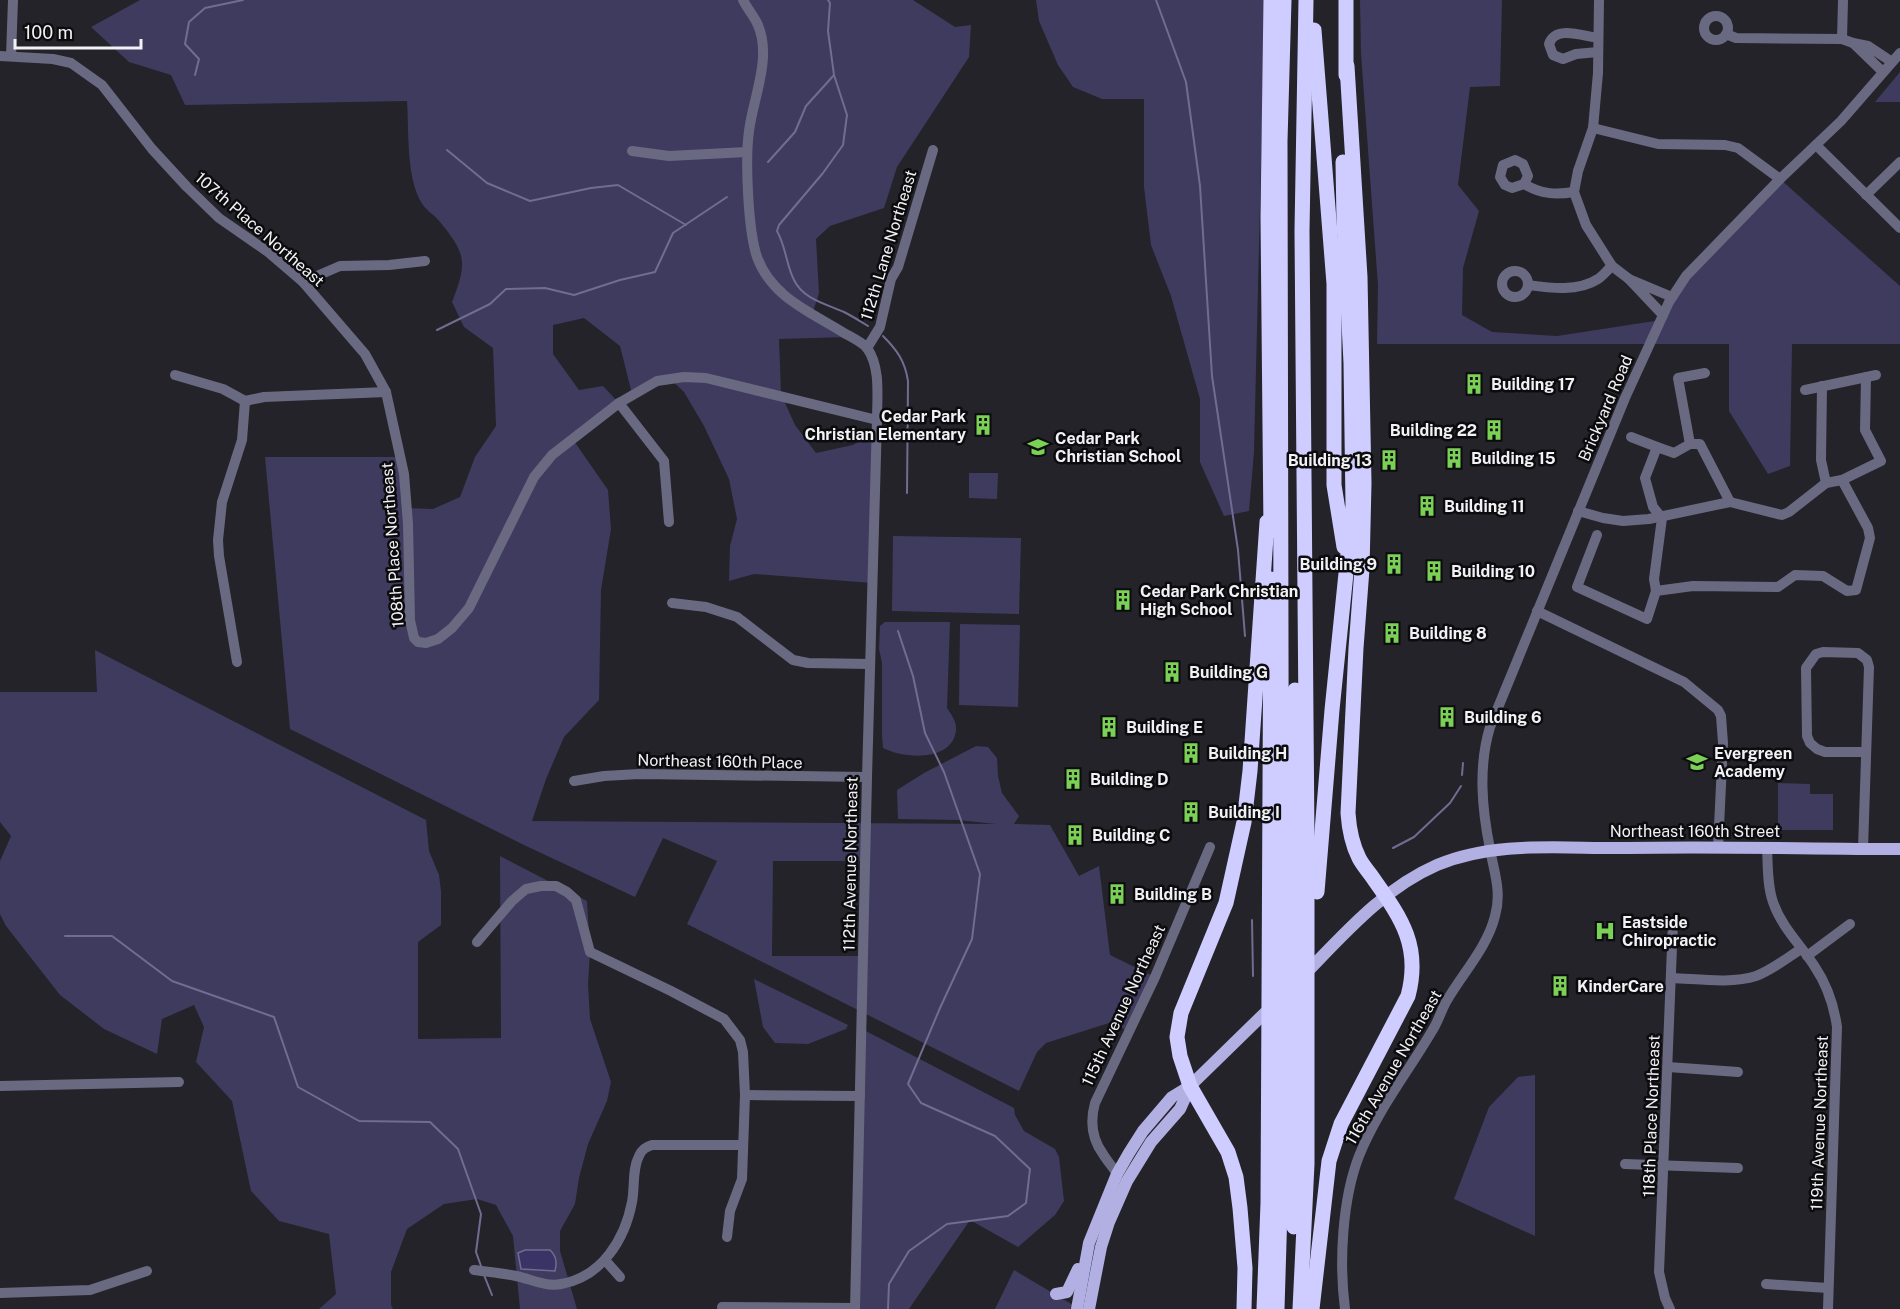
<svg xmlns="http://www.w3.org/2000/svg" width="1900" height="1309" font-family="'Public Sans',sans-serif">
<style>
.green{fill:#3e3b5e;fill-rule:evenodd}
.water{fill:#3a3366;stroke:#716c91;stroke-width:1.5}
.lines{fill:none;stroke-linecap:round;stroke-linejoin:round}
.stream{stroke:#716c91;stroke-width:2}
.minor{stroke:#6a6982;stroke-width:10}
.major{stroke:#b2afe3;stroke-width:12}
.highway{stroke:#cfcdff;stroke-width:15}
.labels{text-anchor:middle;stroke-width:5;stroke-linejoin:round;paint-order:stroke}
.street-label{font-size:16px;fill:#f2f2f6;stroke:#0c0c0f}
.poi-label{font-size:16px;font-weight:bold;fill:#f2f2f6;stroke:#0c0c0f;text-anchor:start}
</style>
<rect width="100%" height="100%" fill="#232329"/>
<g class="green">
<path d="M 140,0 L 913,0 L 955,27 L 971,25 L 969,57 L 897,167 L 884,208 L 830,226 L 816,239 L 819,293 L 812,315 L 848,337 L 779,339 L 781,394 L 795,425 L 816,453 L 853,445 L 877,431 L 872,583 L 754,574 L 729,581 L 730,546 L 737,519 L 729,479 L 704,426 L 684,392 L 667,376 L 633,398 L 620,346 L 584,318 L 553,325 L 553,354 L 579,390 L 603,386 L 619,403 L 574,441 L 608,490 L 611,529 L 601,590 L 599,700 L 564,737 L 546,779 L 532,821 L 996,824 L 957,820 L 898,819 L 897,790 L 924,773 L 976,746 L 988,747 L 997,758 L 998,776 L 1002,793 L 1019,816 L 1014,824 L 1050,825 L 1079,876 L 1099,866 L 1110,955 L 1155,977 L 1129,1031 L 1109,1023 L 1046,1043 L 1037,1052 L 1019,1091 L 687,924 L 717,861 L 663,838 L 635,897 L 524,845 L 290,729 L 265,457 L 397,457 L 404,508 L 433,509 L 460,497 L 475,457 L 496,426 L 493,348 L 464,327 L 452,302 C 467,263 467,255 440,222 C 435,215 425,210 421,202 C 406,176 409,131 407,101 L 185,105 L 171,75 L 129,62 L 91,27 ZM 773,861 L 864,861 L 863,956 L 772,956 Z"/>
<polygon points="1036,0 1265,0 1254,452 1249,511 1224,516 1200,462 1200,399 1171,296 1151,245 1144,187 1144,99 1102,99 1073,87 1058,65 1039,21"/>
<polygon points="1360,0 1502,0 1500,86 1470,87 1458,185 1479,211 1463,268 1462,315 1492,332 1557,336 1661,320 1669,302 1780,179 1900,286 1900,344 1792,344 1790,466 1768,474 1729,411 1729,344 1377,344 1378,286 1361,54"/>
<polygon points="1900,72 1900,102 1875,102"/>
<polygon points="969,473 998,473 997,499 969,498"/>
<polygon points="893,536 1021,538 1019,614 892,611"/>
<path d="M 885,622 L 950,622 L 947,708 C 951,714 957,722 956,730 C 953,762 904,759 883,748 L 882,736 L 882,663 L 879,649 L 880,626 Z"/>
<polygon points="960,624 1020,625 1018,707 959,705"/>
<polygon points="95,650 426,820 429,851 439,875 441,891 441,925 418,942 418,1039 501,1038 500,856 587,901 590,952 588,984 590,1019 611,1082 607,1101 588,1144 579,1178 575,1204 560,1231 560,1251 577,1309 520,1309 513,1236 496,1205 477,1199 444,1204 407,1229 391,1272 391,1305 393,1309 319,1309 336,1294 329,1234 279,1221 251,1191 232,1101 196,1062 204,1027 194,1005 162,1019 157,1054 104,1029 60,995 6,926 0,914 0,861 11,836 0,822 0,692 97,692"/>
<polygon points="1778,783 1810,784 1810,794 1833,794 1833,830 1778,830"/>
<polygon points="754,979 848,1025 846,1029 808,1044 775,1043 763,1027"/>
<polygon points="862,1029 1014,1108 1015,1115 1024,1131 1055,1149 1059,1157 1064,1201 1055,1215 1018,1247 970,1220 909,1309 855,1309"/>
<polygon points="1535,1075 1535,1236 1454,1199 1489,1107 1518,1077"/>
<polygon points="1014,1270 1073,1305 1070,1309 995,1309"/>
</g>
<path class="water" d="M 525,1250 L 550,1250 C 557,1257 557,1263 555,1271 L 521,1269 L 518,1253 Z"/>
<g class="lines">
<g class="stream">
<path d="M 828,0 L 830,3 L 828,31 L 834,75 L 847,115 L 843,145 L 823,173 L 779,225 L 777,231 C 786,247 786,264 794,280 C 803,299 826,304 844,312 C 852,316 860,321 868,326"/>
<polyline points="1156,0 1186,82 1200,186 1212,376 1238,550 1245,636"/>
<polyline points="195,75 199,59 185,44 189,22 205,8 243,0"/>
<polyline points="447,150 487,183 530,201 591,188 618,185 686,225"/>
<polyline points="768,162 795,132 806,106 834,75"/>
<polyline points="437,330 490,304 506,289 545,288 574,295 620,280 655,272 673,233 727,197"/>
<path d="M 883,336 C 897,350 905,361 908,381 L 907,493"/>
<polyline points="1462,775 1463,763"/>
<polyline points="1393,848 1414,837 1450,803 1461,786"/>
<polyline points="1252,920 1253,976"/>
<polyline points="65,936 112,936 172,981 274,1017 298,1087 359,1121 430,1122 458,1149 481,1214 476,1252 481,1266"/>
<polyline points="484,1275 492,1295"/>
<polyline points="888,1309 889,1284 909,1251 947,1224 1008,1216 1026,1203 1030,1169 995,1136 921,1103 908,1084 940,1008 972,939 980,874 944,772 925,733 913,676 898,631"/>
</g>
<g class="minor">
<path d="M 743,0 C 747,8 753,15 757,23 C 773,56 753,98 749,131 C 745,160 748,230 757,257 C 772,298 811,312 844,333 C 851,337 862,342 867,348 C 881,367 877,398 877,420 L 867,777 L 855,1309"/>
<polyline points="1599,0 1598,73 1593,128 1578,171 1574,192 1586,225 1612,266 1629,279"/>
<circle cx="1716" cy="28" r="12"/>
<polyline points="1726,34 1736,38 1842,39 1853,43"/>
<path d="M 1598,38 C 1582,36 1555,25 1549,44 L 1553,55 L 1563,59 L 1576,54 L 1598,52"/>
<polyline points="1842,39 1843,0"/>
<polyline points="0,56 53,59 71,63 102,85 152,149 187,187 219,218 268,252 303,282 365,354 386,392 404,474 408,524 410,620 414,638 418,642 426,643 438,639 452,628 469,608 534,477 552,455 619,403 657,381 684,377 706,378 877,420"/>
<polyline points="11,56 13,0"/>
<polyline points="1883,72 1853,43 1868,46 1892,62"/>
<polyline points="1593,128 1658,144 1725,145 1738,148 1780,179"/>
<polyline points="1816,145 1900,228"/>
<polyline points="632,151 669,156 747,152"/>
<path d="M 1524,184 L 1512,188 L 1505,185 L 1500,177 L 1503,165 L 1515,160 L 1523,164 L 1528,176 L 1524,184 C 1541,194 1555,195 1574,192"/>
<polyline points="1866,195 1900,162"/>
<circle cx="1515" cy="284" r="13"/>
<polyline points="303,282 340,266 389,265 425,261"/>
<path d="M 1528,285 C 1550,288 1578,292 1598,279 C 1603,276 1607,270 1612,266"/>
<polyline points="1663,315 1629,279 1672,297"/>
<polyline points="867,348 880,327 891,279 898,267 933,150"/>
<polyline points="1705,373 1678,378 1690,444 1700,444 1730,502"/>
<polyline points="175,375 223,389 245,401"/>
<polyline points="1822,386 1821,460 1826,483"/>
<polyline points="1805,390 1876,375"/>
<polyline points="245,401 264,397 386,392"/>
<polyline points="619,403 664,461 669,522"/>
<polyline points="1631,437 1657,447"/>
<polyline points="1578,511 1603,518 1623,521 1649,519 1730,502 1782,515 1789,512 1826,483 1842,480 1881,461 1865,430 1866,377"/>
<polyline points="1597,535 1577,587 1647,619 1656,591 1654,579 1662,518 1653,507 1645,478 1657,447 1674,453 1690,444"/>
<polyline points="1656,591 1693,586 1778,587 1795,575 1823,576 1847,591 1856,590 1870,538 1868,528 1842,480"/>
<polyline points="672,603 706,607 737,617 793,660 808,663 870,664"/>
<polyline points="1537,611 1684,682 1718,710 1721,716 1723,743 1718,848"/>
<polyline points="237,662 219,556 218,540 222,502 242,440 245,401"/>
<polyline points="574,781 604,776 639,774 867,777"/>
<path d="M 1767,847 C 1768,865 1767,885 1773,902 C 1782,928 1801,945 1815,967 C 1827,985 1834,1006 1837,1027 L 1828,1309"/>
<polyline points="1863,849 1869,667 1867,660 1858,653 1823,652 1816,654 1806,668 1807,736 1810,743 1817,749 1825,752 1866,752"/>
<polyline points="477,942 512,901 526,889 541,886 556,886 567,892 576,900 590,952 671,991 724,1019 740,1040 743,1052 745,1095 742,1179 730,1211 727,1237"/>
<polyline points="1807,956 1850,924"/>
<path d="M 1672,978 C 1699,979 1731,984 1756,976 C 1772,970 1787,958 1801,949"/>
<polyline points="1668,1067 1738,1072"/>
<polyline points="0,1086 179,1082"/>
<polyline points="745,1095 860,1096"/>
<polyline points="1625,1164 1738,1168"/>
<path d="M 1117,1174 C 1113,1167 1107,1161 1103,1154 C 1092,1139 1090,1121 1095,1103 L 1155,977 L 1210,847"/>
<polyline points="605,1260 620,1277"/>
<path d="M 474,1270 C 488,1272 502,1273 516,1276 C 531,1279 545,1287 561,1284 C 602,1277 625,1239 632,1202 C 635,1187 632,1169 639,1156 C 642,1149 646,1147 652,1145 L 742,1145"/>
<polyline points="1766,1284 1828,1288"/>
<polyline points="0,1293 90,1290 147,1271"/>
<polyline points="722,1307 855,1308"/>
<path d="M 1345,1309 C 1339,1263 1342,1200 1359,1156 C 1377,1111 1408,1072 1432,1031 C 1438,1022 1441,1011 1446,1002 C 1462,974 1487,948 1495,916 C 1502,892 1494,872 1490,849 C 1482,809 1478,767 1490,727 L 1625,398 L 1669,302 L 1686,276 L 1780,179 L 1841,121 L 1900,53"/>
<polyline points="1670,1309 1665,1298 1659,1272 1673,922"/>
</g>
<g class="major">
<path d="M 1305,974 C 1345,933 1384,888 1437,865 C 1496,840 1564,849 1627,848 C 1718,846 1809,849 1900,849"/>
<polyline points="1056,1294 1067,1292 1078,1269"/>
<polyline points="1077,1309 1089,1243 1117,1174 1129,1153 1143,1131 1172,1097 1190,1086 1273,1005"/>
<polyline points="1089,1309 1101,1247 1109,1222 1127,1181 1151,1142 1180,1109 1190,1087"/>
</g>
<g class="highway">
<polyline points="1346,0 1346,75"/>
<polyline points="1314,30 1334,284 1334,485 1344,547"/>
<polyline points="1271,531 1268,217 1271,0"/>
<polyline points="1317,892 1332,710 1353,505 1351,363 1344,222 1343,162"/>
<polyline points="1294,1227 1296,1075 1295,690"/>
<polyline points="1244,1309 1245,1268 1240,1208 1236,1177 1228,1152 1190,1086 1180,1056 1177,1037 1181,1013 1226,903 1244,822 1250,771 1267,522"/>
<polyline points="1264,1309 1268,1203 1271,579"/>
<polyline points="1277,1309 1282,1143 1280,141 1284,0"/>
<polyline points="1300,1309 1307,1164 1307,839 1302,231 1306,0"/>
<path d="M 1312,1309 L 1329,1161 L 1341,1124 L 1408,996 C 1421,947 1402,919 1375,881 C 1370,873 1363,866 1359,858 C 1352,844 1349,828 1348,813 L 1356,648 L 1362,569 L 1364,483 L 1360,277 L 1347,66"/>
</g>
</g>
<defs>
<g id="building-bare" transform="scale(1.62)"><path d="M-4-6H4V6H1V3H-1V6H-4ZM-2.5-4.3h1.7v1.8h-1.7ZM.8-4.3h1.7v1.8H.8ZM-2.5-1h1.7V.8h-1.7ZM.8-1h1.7V.8H.8Z" fill="#7bd155" stroke="#0c0c0f" stroke-width="2.5" paint-order="stroke"/></g>
<g id="school-bare" transform="scale(1.62)"><path d="M0-5L7-2L0 1L-7-2ZM-4 1L0 2.5L4 1V4Q0 6-4 4Z" fill="#7bd155" stroke="#0c0c0f" stroke-width="2.5" paint-order="stroke"/></g>
<g id="hospital-bare" transform="scale(1.62)"><path d="M-5-5h3v3.5h4V-5h3V5h-3V1.5h-4V5h-3Z" fill="#7bd155" stroke="#0c0c0f" stroke-width="2.5" paint-order="stroke"/></g>
</defs>
<g fill-rule="evenodd">
<use href="#building-bare" x="1474" y="384"/>
<use href="#building-bare" x="983" y="425"/>
<use href="#building-bare" x="1494" y="430"/>
<use href="#school-bare" x="1038" y="447"/>
<use href="#building-bare" x="1454" y="458"/>
<use href="#building-bare" x="1389" y="460"/>
<use href="#building-bare" x="1427" y="506"/>
<use href="#building-bare" x="1394" y="564"/>
<use href="#building-bare" x="1434" y="571"/>
<use href="#building-bare" x="1123" y="600"/>
<use href="#building-bare" x="1392" y="633"/>
<use href="#building-bare" x="1172" y="672"/>
<use href="#building-bare" x="1447" y="717"/>
<use href="#building-bare" x="1109" y="727"/>
<use href="#building-bare" x="1191" y="753"/>
<use href="#school-bare" x="1697" y="762"/>
<use href="#building-bare" x="1073" y="779"/>
<use href="#building-bare" x="1191" y="812"/>
<use href="#building-bare" x="1075" y="835"/>
<use href="#building-bare" x="1117" y="894"/>
<use href="#hospital-bare" x="1605" y="931"/>
<use href="#building-bare" x="1560" y="986"/>
</g>
<g class="labels">
<g class="street-label">
<text transform="translate(260 229) rotate(41)" y="6">107th Place Northeast</text>
<text transform="translate(888 245) rotate(-73)" y="6">112th Lane Northeast</text>
<text transform="translate(1605 408) rotate(-67)" y="6">Brickyard Road</text>
<text transform="translate(392 545) rotate(-94)" y="6">108th Place Northeast</text>
<text transform="translate(720 761) rotate(1)" y="6">Northeast 160th Place</text>
<text x="1695" y="837">Northeast 160th Street</text>
<text transform="translate(850 864) rotate(-89)" y="6">112th Avenue Northeast</text>
<text transform="translate(1123 1005) rotate(-65)" y="6">115th Avenue Northeast</text>
<text transform="translate(1393 1067) rotate(-60)" y="6">116th Avenue Northeast</text>
<text transform="translate(1651 1116) rotate(-88)" y="6">118th Place Northeast</text>
<text transform="translate(1819 1123) rotate(-88)" y="6">119th Avenue Northeast</text>
</g>
<g class="poi-label">
<text x="1491" y="390">Building 17</text>
<text x="966" y="422" text-anchor="end">Cedar Park<tspan x="966" dy="18">Christian Elementary</tspan></text>
<text x="1477" y="436" text-anchor="end">Building 22</text>
<text x="1055" y="444">Cedar Park<tspan x="1055" dy="18">Christian School</tspan></text>
<text x="1471" y="464">Building 15</text>
<text x="1372" y="466" text-anchor="end">Building 13</text>
<text x="1444" y="512">Building 11</text>
<text x="1377" y="570" text-anchor="end">Building 9</text>
<text x="1451" y="577">Building 10</text>
<text x="1140" y="597">Cedar Park Christian<tspan x="1140" dy="18">High School</tspan></text>
<text x="1409" y="639">Building 8</text>
<text x="1189" y="678">Building G</text>
<text x="1464" y="723">Building 6</text>
<text x="1126" y="733">Building E</text>
<text x="1208" y="759">Building H</text>
<text x="1714" y="759">Evergreen<tspan x="1714" dy="18">Academy</tspan></text>
<text x="1090" y="785">Building D</text>
<text x="1208" y="818">Building I</text>
<text x="1092" y="841">Building C</text>
<text x="1134" y="900">Building B</text>
<text x="1622" y="928">Eastside<tspan x="1622" dy="18">Chiropractic</tspan></text>
<text x="1577" y="992">KinderCare</text>
</g>
</g>
<path d="M15 39v9h126v-9" fill="none" stroke="#f2f2f6" stroke-width="3"/>
<text x="24" y="39" font-size="18" fill="#f2f2f6" stroke="#0c0c0f" stroke-width="4.5" paint-order="stroke">100 m</text>
</svg>
